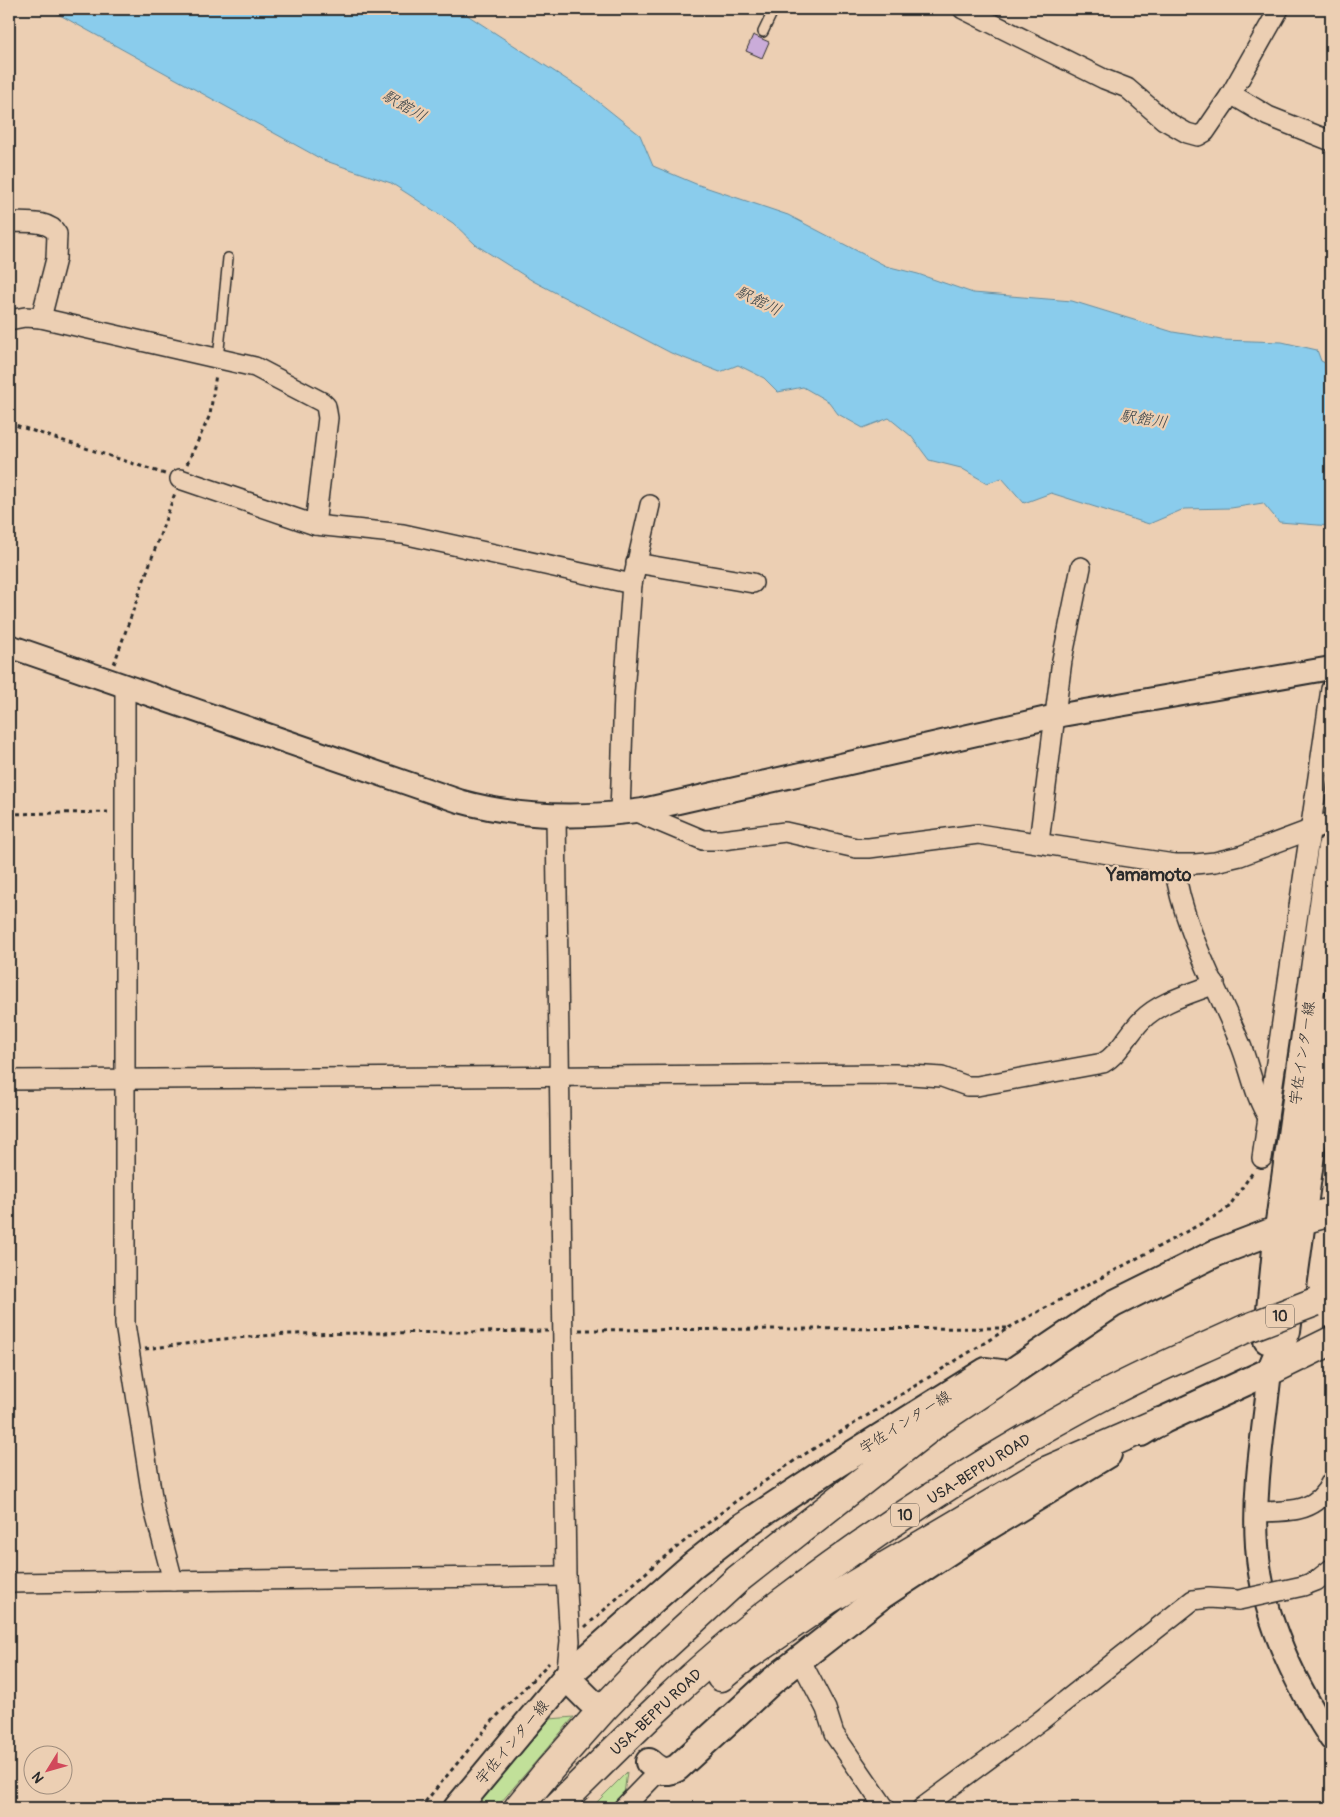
<svg xmlns="http://www.w3.org/2000/svg" width="1340" height="1817" font-family="Pangolin,'Klee One',sans-serif">
<style>
.green{fill:#c1e099;stroke:#768662}
.water{fill:#8accec;stroke:#648c9f}
.building{fill:#caacd9;stroke:#2b2b2b}
.lines{fill:none;stroke-linecap:round;stroke-linejoin:round}
.secondary-tunnel{stroke:#c5ae98;stroke-width:26;stroke-dasharray:26 13;stroke-linecap:butt}
.service-casing{stroke:#2b2b2b;stroke-width:12}
.minor-casing{stroke:#2b2b2b;stroke-width:22}
.tertiary-casing{stroke:#2b2b2b;stroke-width:26}
.secondary-casing{stroke:#2b2b2b;stroke-width:30}
.motorway-casing{stroke:#2b2b2b;stroke-width:31}
.path{stroke:#2b2b2b;stroke-width:3;stroke-dasharray:4 4;stroke-linecap:butt}
.service{stroke:#eccfb3;stroke-width:9}
.minor{stroke:#eccfb3;stroke-width:19}
.tertiary{stroke:#eccfb3;stroke-width:22}
.secondary{stroke:#eccfb3;stroke-width:26}
.motorway{stroke:#eccfb3;stroke-width:28}
.minor-bridge-casing{stroke:#2b2b2b;stroke-width:22;stroke-linecap:butt}
.motorway-bridge-casing{stroke:#2b2b2b;stroke-width:31;stroke-linecap:butt}
.minor-bridge{stroke:#eccfb3;stroke-width:19}
.motorway-bridge{stroke:#eccfb3;stroke-width:28}
.labels{text-anchor:middle;stroke-width:4.5;stroke-linejoin:round;paint-order:stroke}
.shield{fill:#eccfb3;stroke:#655c54;stroke-width:1}
.shield-label{font-size:14px;font-weight:bold;fill:#2b2b2b}
.street-label{font-size:15px;fill:#2b2b2b;stroke:#eccfb3}
.water-label{font-size:16px;font-style:italic;fill:#394348;stroke:#eccfb3}
.quarter-label{font-size:18px;font-weight:bold;fill:#2b2b2b;stroke:#eccfb3}
</style>
<rect width="100%" height="100%" fill="#eccfb3"/>
<filter id="ink" filterUnits="userSpaceOnUse"><feTurbulence type="fractalNoise" baseFrequency=".02" numOctaves="2"/><feDisplacementMap in="SourceGraphic" scale="10" xChannelSelector="R" yChannelSelector="G"/><feConvolveMatrix kernelMatrix="1 2 1 2 8 2 1 2 1" color-interpolation-filters="sRGB"/></filter>
<g filter="url(#ink)">
<g class="green">
<polygon points="574,1717 496,1808 475,1808 550,1719"/>
<polygon points="627,1772 624,1794 611,1808 591,1808"/>
</g>
<polygon class="water" points="49,9 458,9 586,92 640,135 653,166 696,184 788,215 886,266 918,274 973,293 1072,301 1173,332 1222,340 1282,342 1317,350 1321,361 1331,366 1331,526 1279,522 1263,503 1231,508 1184,509 1149,524 1051,493 1024,503 1002,478 987,483 961,468 929,460 911,436 889,418 863,428 838,414 829,402 803,387 778,392 764,378 738,365 720,372 671,353 533,281 476,245 453,223 391,183 323,160"/>
<polygon class="building" points="753,35 769,42 762,58 746,51"/>
<g class="lines">
<polyline class="secondary-tunnel" points="589,1700 649,1762"/>
<g class="service-casing">
<g id="service">
<polyline points="763,32 774,9"/>
<polyline points="218,359 228,258"/>
</g>
</g>
<g class="minor-casing">
<g id="minor">
<polyline points="963,9 1104,79 1127,88 1164,120 1187,133 1198,136 1205,132 1231,94 1279,9"/>
<polyline points="1231,94 1268,116 1331,141"/>
<path d="M 9,222 C 24,223 49,219 57,234 L 56,259 L 41,318"/>
<polyline points="9,320 25,317 41,318 255,367 322,402 326,406 328,418 315,525"/>
<polyline points="180,479 315,525 403,534 632,584"/>
<polyline points="636,563 753,583"/>
<polyline points="125,686 125,1324 154,1509 173,1581"/>
<polyline points="634,811 703,840 722,840 785,832 856,848 869,848 978,834 1174,864 1195,864 1215,862 1240,856 1331,822"/>
<polyline points="620,813 624,693 632,584 650,505"/>
<polyline points="556,816 566,1576 570,1641 566,1677"/>
<polyline points="1039,842 1062,660 1081,567"/>
<path d="M 1174,864 C 1182,927 1216,985 1240,1043 C 1250,1067 1254,1095 1268,1117"/>
<path d="M 9,1080 L 895,1074 L 942,1077 L 967,1086 L 977,1086 L 1103,1063 C 1120,1053 1128,1034 1142,1020 C 1161,1001 1190,994 1215,984"/>
<polyline points="1262,1158 1331,689"/>
<path d="M 1257,1512 C 1287,1511 1317,1514 1331,1482"/>
<polyline points="9,1583 566,1576"/>
<polyline points="1303,1586 1316,1581 1331,1569"/>
<polyline points="801,1661 826,1709 834,1734 885,1808"/>
<polyline points="623,1808 659,1771"/>
<polyline points="922,1808 1040,1721 1193,1600 1209,1598 1239,1600"/>
</g>
</g>
<g class="tertiary-casing">
<g id="tertiary">
<path d="M 9,646 L 459,801 C 520,818 581,819 643,810 L 1056,716 L 1331,668"/>
<path d="M 1270,1371 C 1264,1429 1253,1488 1257,1546 C 1261,1615 1294,1682 1331,1739"/>
</g>
</g>
<g class="secondary-casing">
<g id="secondary">
<polyline points="1267,1340 1278,1229 1331,847"/>
<polyline points="1141,1433 1159,1422 1270,1371 1287,1331 1331,1007"/>
<polyline points="566,1677 589,1700"/>
<path d="M 649,1762 C 659,1771 665,1774 677,1768 L 772,1681 L 881,1596 L 968,1539 L 1108,1454"/>
<polyline points="457,1808 566,1677 693,1565 740,1528 829,1469 986,1371 1009,1374 1113,1304 1216,1253 1302,1220"/>
</g>
</g>
<g class="motorway-casing">
<g id="motorway">
<polyline points="1302,1220 1331,1212"/>
<polyline points="1270,1371 1331,1341"/>
<polyline points="721,1677 744,1658 828,1600 1048,1470 1159,1422"/>
<polyline points="518,1808 550,1769 604,1708 651,1659 738,1579 940,1420 1009,1374"/>
<path d="M 556,1808 C 626,1738 698,1666 778,1605 C 882,1526 994,1453 1110,1392 C 1153,1369 1200,1350 1245,1329"/>
</g>
</g>
<g class="path">
<polyline points="9,423 165,474"/>
<polyline points="187,464 210,415 216,374"/>
<polyline points="114,664 175,493"/>
<polyline points="9,814 108,812"/>
<polyline points="579,1330 1008,1328"/>
<polyline points="145,1349 223,1339 288,1334 548,1331"/>
<polyline points="585,1627 658,1562 736,1501 797,1459 1010,1327 1219,1214 1228,1208 1253,1172"/>
<polyline points="420,1808 495,1718 549,1663"/>
</g>
<use href="#service" class="service"/>
<use href="#minor" class="minor"/>
<use href="#tertiary" class="tertiary"/>
<use href="#secondary" class="secondary"/>
<use href="#motorway" class="motorway"/>
<g class="minor-bridge-casing">
<polyline id="minor-bridge" points="1239,1600 1303,1586"/>
</g>
<g class="motorway-bridge-casing">
<polyline id="motorway-bridge" points="1245,1329 1315,1302"/>
</g>
<use href="#minor-bridge" class="minor-bridge"/>
<use href="#motorway-bridge" class="motorway-bridge"/>
</g>
</g>
<g class="labels">
<g class="shield">
<rect x="1266" y="1304.5" width="28" height="23" rx="4"/>
<rect x="891" y="1503.5" width="28" height="23" rx="4"/>
</g>
<g class="shield-label">
<text x="1280" y="1321">10</text>
<text x="905" y="1520">10</text>
</g>
<g class="street-label">
<text transform="translate(1302 1053) rotate(-82)" y="5">宇佐インター線</text>
<text transform="translate(905 1422) rotate(-32)" y="5">宇佐インター線</text>
<text transform="translate(979 1469) rotate(-32)" y="5">USA-BEPPU ROAD</text>
<text transform="translate(656 1712) rotate(-43)" y="5">USA-BEPPU ROAD</text>
<text transform="translate(512 1742) rotate(-50)" y="5">宇佐インター線</text>
</g>
<g class="water-label">
<text transform="translate(405 105) rotate(30)" y="6">駅館川</text>
<text transform="translate(759 300) rotate(26)" y="6">駅館川</text>
<text transform="translate(1144 418) rotate(9)" y="6">駅館川</text>
</g>
<g class="quarter-label">
<text x="1149" y="881">Yamamoto</text>
</g>
</g>
<rect width="1340" height="1817" fill="none" stroke="#eccfb3" stroke-width="30"/>
<rect x="15" y="15" width="1310" height="1787" fill="none" stroke="#2b2b2b" stroke-width="2" filter="url(#ink)"/>
<g transform="translate(48 1770) rotate(233)"><circle r="24" fill="#eccfb3" stroke="#9f8d7d"/>
<path d="M0-4L9 19L0 12L-9 19Z" fill="#d1495b"/>
<text y="-8" font-size="14" font-weight="bold" text-anchor="middle" fill="#2b2b2b">N</text>
</g>
</svg>
